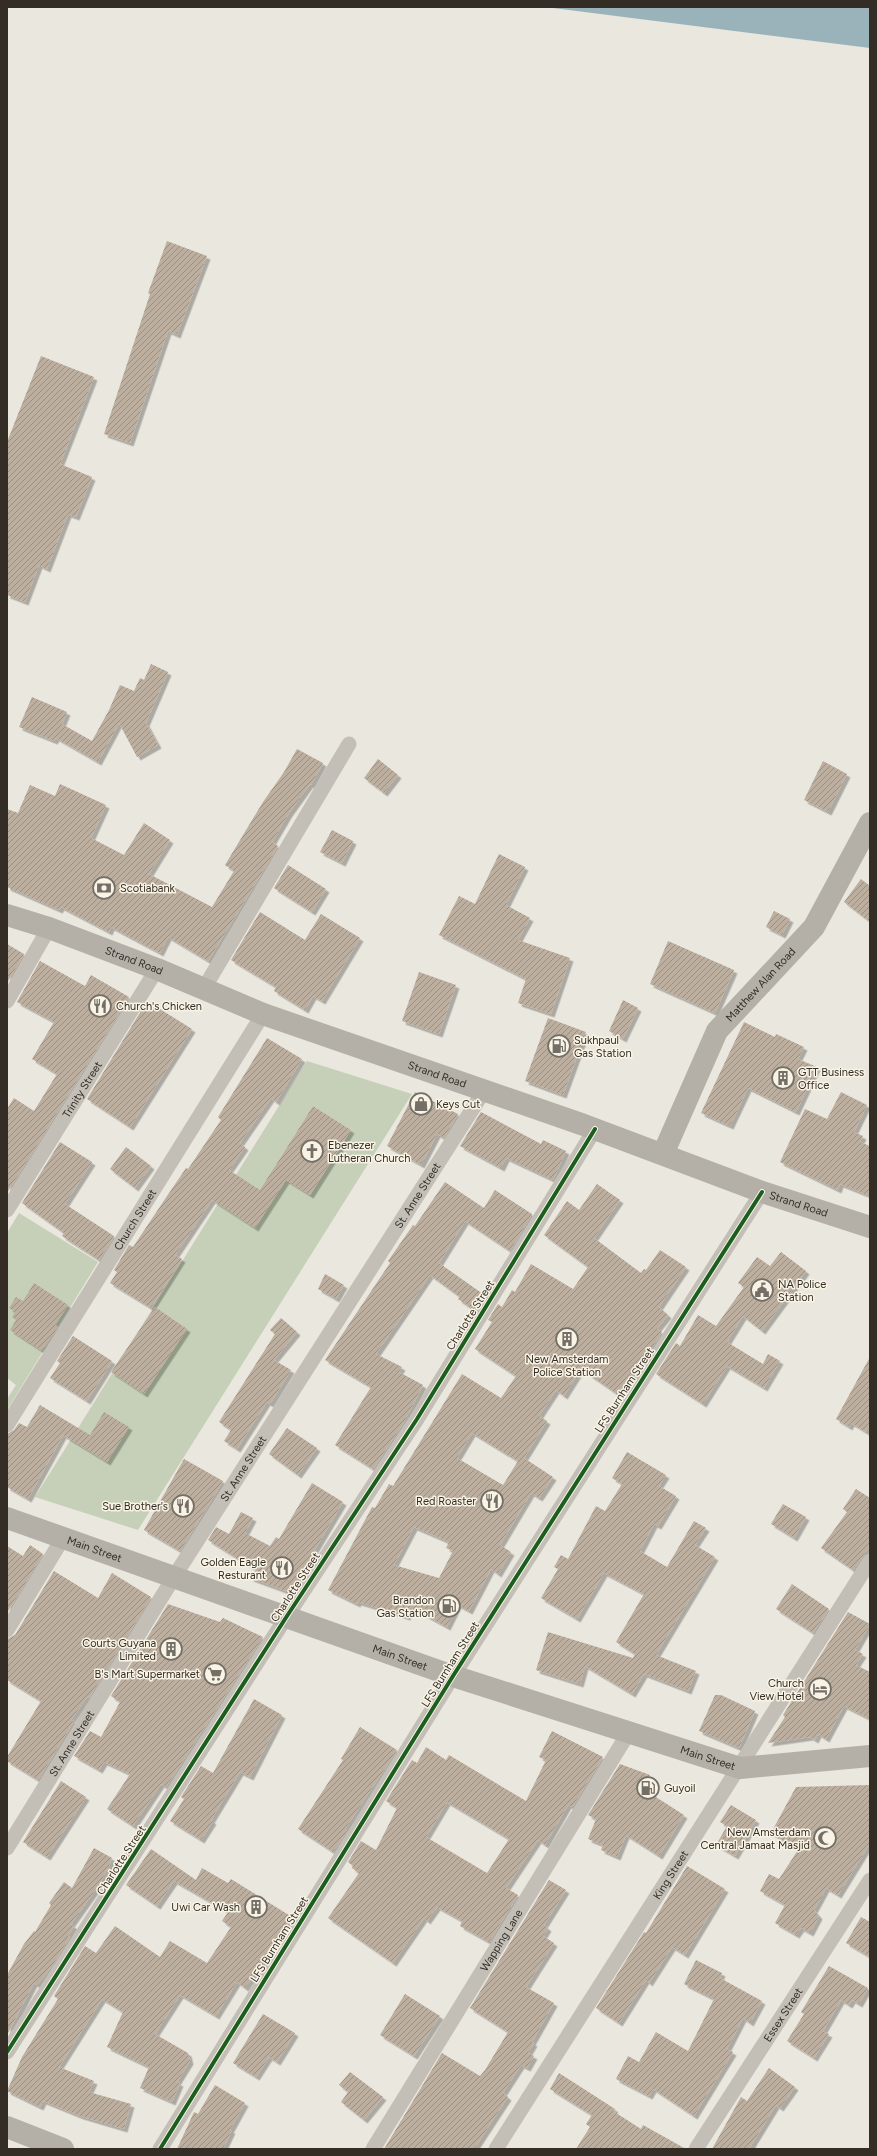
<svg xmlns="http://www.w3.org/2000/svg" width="877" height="2156" font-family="Figtree,sans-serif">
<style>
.green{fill:#c6d0b8;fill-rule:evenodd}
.water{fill:#9ab3ba}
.building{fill:url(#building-hatch);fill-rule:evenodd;filter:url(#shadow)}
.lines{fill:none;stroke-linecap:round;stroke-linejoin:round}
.street{stroke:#c3bfb7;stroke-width:15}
.secondary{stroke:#b4b0a8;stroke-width:22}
.cycleway-casing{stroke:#f8f3e4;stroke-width:6}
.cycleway{stroke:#1b5e20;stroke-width:4}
.labels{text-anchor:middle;stroke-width:3;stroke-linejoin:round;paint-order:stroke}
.poi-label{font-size:11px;fill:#332d26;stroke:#f8f3e4;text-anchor:end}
.street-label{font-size:11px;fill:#332d26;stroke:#f8f3e4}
</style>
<defs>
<pattern id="building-hatch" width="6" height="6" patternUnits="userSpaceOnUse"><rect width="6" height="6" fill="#bdafa0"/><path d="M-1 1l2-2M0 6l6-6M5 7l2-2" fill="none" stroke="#9a8f82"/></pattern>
<filter id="shadow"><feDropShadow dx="3.5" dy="3.5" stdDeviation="0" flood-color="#0004"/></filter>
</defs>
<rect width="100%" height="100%" fill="#eae7de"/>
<g class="green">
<path d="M 307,1061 L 412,1094 L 138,1530 L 35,1497 ZM 313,1106 L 351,1130 L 310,1195 L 272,1171 Z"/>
<polygon points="19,1213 98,1262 7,1410 7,1399 16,1385 7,1378 7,1233"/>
</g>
<polygon class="water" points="545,7 870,7 870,48"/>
<g class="building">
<polygon points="167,241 207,256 177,335 168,331 130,443 104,434 150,294 148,293"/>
<polygon points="41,356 94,377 60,464 92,477 76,517 68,514 47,569 39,565 25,602 7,595 7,442"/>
<polygon points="151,664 168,672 146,723 158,745 137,757 119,723 98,762 56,738 54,741 19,727 32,697 67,712 62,724 92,741 109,710 120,685 134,691 140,678 144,680"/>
<polygon points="297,749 323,763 311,785 310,784 289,813 272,842 278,846 208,961 168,937 160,953 111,927 109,932 61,907 59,910 7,887 7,809 18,813 30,785 55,796 60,784 106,805 91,838 124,855 144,823 170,840 149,874 212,907 234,871 225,865 263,802 284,772"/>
<polygon points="378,759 398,775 384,793 364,778"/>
<polygon points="823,761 847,774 828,812 804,800"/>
<polygon points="332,830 353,841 342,863 320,852"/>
<polygon points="499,854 525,867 506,905 530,918 518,940 570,958 551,1014 518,1003 526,979 439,935 459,896 475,904"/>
<polygon points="288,865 326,889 312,912 274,888"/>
<polygon points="861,879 870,886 870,922 844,902"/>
<polygon points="774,911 790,919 782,935 766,927"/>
<polygon points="260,912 305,940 321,914 360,938 322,1001 313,996 305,1010 274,991 276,987 231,960"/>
<polygon points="668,941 734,970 715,1013 650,984"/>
<polygon points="7,944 24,954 7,983"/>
<polygon points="40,961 85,986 91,975 129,997 7,1193 7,1109 14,1098 34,1111 57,1074 32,1059 54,1022 17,1002"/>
<polygon points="419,972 456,985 439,1034 402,1021"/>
<polygon points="623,1000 638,1008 623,1039 609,1031"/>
<polygon points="144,1006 151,1010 155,1006 192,1029 130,1127 87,1099"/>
<polygon points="548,1018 586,1032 563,1095 525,1081"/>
<polygon points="744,1022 775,1037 776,1034 804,1047 798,1059 817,1067 796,1112 748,1088 730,1126 701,1113"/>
<polygon points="267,1038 302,1059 276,1102 271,1098 240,1143 245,1147 229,1170 260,1190 313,1106 351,1130 310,1195 286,1180 255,1228 212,1200 175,1255 182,1259 151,1308 110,1283 117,1272 114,1270 129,1245 133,1247 167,1196 186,1168 188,1169 221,1120 218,1117"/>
<polygon points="415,1092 458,1114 444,1138 437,1134 421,1165 387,1146"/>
<polygon points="841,1092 867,1105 854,1132 863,1136 860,1142 870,1146 870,1196 840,1184 838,1190 780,1162 805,1109 827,1119"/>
<polygon points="481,1112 541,1144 543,1140 566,1151 553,1180 506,1158 501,1168 460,1146"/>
<polygon points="60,1142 92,1162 65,1204 114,1236 99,1260 62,1236 64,1233 22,1203"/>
<polygon points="126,1147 151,1166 135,1188 110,1169"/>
<polygon points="445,1182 484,1208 495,1190 532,1214 510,1251 465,1221 439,1263 483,1294 474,1310 458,1299 460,1297 430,1275 376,1354 402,1367 399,1372 423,1385 404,1422 373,1469 335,1445 371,1387 325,1360 390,1263 388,1261 413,1225 415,1226"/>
<path d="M 597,1184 L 620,1200 L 594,1238 L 641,1273 L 644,1269 L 646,1270 L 660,1250 L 686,1267 L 659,1307 L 668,1315 L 657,1329 L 662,1332 L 641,1365 L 638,1363 L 617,1394 L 581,1369 L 564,1396 L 556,1390 L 539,1416 L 547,1421 L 524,1458 L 553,1477 L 539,1498 L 531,1493 L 500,1545 L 511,1552 L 498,1574 L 491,1569 L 469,1611 L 458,1605 L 447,1627 L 410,1607 L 407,1617 L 358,1602 L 357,1604 L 328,1590 L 372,1507 L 375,1508 L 389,1484 L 393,1486 L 462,1374 L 501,1398 L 516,1376 L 475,1349 L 492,1322 L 488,1320 L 498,1304 L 502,1307 L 512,1290 L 515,1292 L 531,1264 L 573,1289 L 588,1267 L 544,1235 L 567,1201 L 579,1210 ZM 472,1433 L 518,1461 L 503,1485 L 457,1458 ZM 414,1527 L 449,1542 L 446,1548 L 453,1551 L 439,1578 L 394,1565 Z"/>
<polygon points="781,1252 806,1271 762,1331 743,1316 727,1342 763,1364 768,1354 780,1361 764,1388 727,1366 703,1404 656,1374 676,1343 680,1346 698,1315 716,1326 744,1287 738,1283 757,1257 770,1266"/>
<polygon points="325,1274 344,1285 336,1299 318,1289"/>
<polygon points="34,1283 68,1305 55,1325 58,1327 42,1351 10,1330 16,1320 12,1317 15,1312 9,1308 16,1297 23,1301"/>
<polygon points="155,1307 187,1329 144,1394 111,1372"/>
<polygon points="281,1318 297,1332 274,1360 291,1370 270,1404 267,1402 237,1449 224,1441 231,1430 219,1422 275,1334 270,1330"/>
<polygon points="73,1336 112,1361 87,1401 50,1378 60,1363 57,1361"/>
<polygon points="870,1357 870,1424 866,1432 851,1423 849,1427 836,1419"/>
<polygon points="40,1405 90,1435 104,1412 129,1427 107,1462 63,1435 28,1499 7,1487 7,1434 14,1430 19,1423 27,1427"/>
<polygon points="287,1428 317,1448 298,1475 269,1454"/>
<polygon points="627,1452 666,1475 659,1486 676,1496 658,1526 654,1524 640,1551 667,1567 694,1521 706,1528 695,1545 715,1557 656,1655 696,1671 688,1691 644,1674 632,1694 585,1666 580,1684 536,1670 548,1632 633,1658 635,1654 616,1642 644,1594 604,1573 577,1619 541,1598 558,1569 554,1567 561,1555 568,1559 596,1506 605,1511 622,1484 612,1478"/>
<polygon points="184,1459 223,1481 180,1551 144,1530"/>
<polygon points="312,1483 343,1502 311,1556 313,1558 309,1567 291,1593 250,1578 256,1570 208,1540 216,1527 229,1534 241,1512 253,1518 245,1533 270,1546 276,1537 279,1539"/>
<polygon points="856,1489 870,1498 870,1546 853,1570 821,1548 847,1512 843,1509"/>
<polygon points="783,1504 806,1517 794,1538 771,1524"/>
<polygon points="30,1545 43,1554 7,1613 7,1546 23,1556"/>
<polygon points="54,1571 98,1598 112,1573 151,1597 89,1698 87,1697 71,1720 74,1721 38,1780 7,1761 7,1757 41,1701 7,1680 7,1639 15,1635"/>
<polygon points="792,1584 829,1609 813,1633 776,1609"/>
<polygon points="168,1604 220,1622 223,1618 263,1637 166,1787 161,1784 133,1826 107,1809 130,1774 104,1762 99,1770 74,1756 90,1731 101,1737 120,1702 111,1696"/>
<polygon points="848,1612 870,1624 855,1650 863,1654 856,1665 870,1672 870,1719 844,1706 826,1739 818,1734 815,1740 810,1737 768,1743 785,1717 783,1715"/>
<polygon points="715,1695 721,1695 755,1711 739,1748 699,1731"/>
<polygon points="254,1699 282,1715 250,1777 240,1772 211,1820 213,1821 201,1840 170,1821 184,1799 181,1797 201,1766 213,1773"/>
<polygon points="360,1727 397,1750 345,1829 347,1831 333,1852 298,1829 343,1760 341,1759"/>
<path d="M 552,1731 L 603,1757 L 572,1807 L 568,1805 L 545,1845 L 538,1840 L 506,1888 L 518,1895 L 489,1942 L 460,1926 L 462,1921 L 437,1907 L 427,1921 L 424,1918 L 393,1963 L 328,1918 L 359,1873 L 352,1868 L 353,1866 L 348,1862 L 361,1841 L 376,1850 L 397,1808 L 386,1801 L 412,1760 L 417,1763 L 426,1747 L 446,1760 L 449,1755 L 526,1801 L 546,1760 L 539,1757 ZM 447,1802 L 509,1839 L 487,1873 L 426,1837 Z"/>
<polygon points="620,1764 650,1775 647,1782 650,1785 648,1792 684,1815 659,1856 626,1835 617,1857 601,1850 603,1845 588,1839 596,1819 588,1815"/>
<polygon points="61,1781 86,1797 47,1857 23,1842"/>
<polygon points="870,1785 870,1843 838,1895 826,1888 814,1910 819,1916 810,1933 801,1928 796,1935 775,1923 785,1905 760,1891 769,1874 779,1879 798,1850 771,1833 796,1787"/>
<polygon points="731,1805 756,1820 735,1856 716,1845 727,1826 720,1822"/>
<polygon points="94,1848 112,1858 109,1866 101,1882 71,1924 74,1926 68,1936 70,1937 52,1966 37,1985 34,1983 7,2035 7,1975 24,1944 34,1931 35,1932 51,1905 49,1903 64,1882 72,1888"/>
<polygon points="151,1849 196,1880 202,1868 228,1883 231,1879 292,1917 260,1969 258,1968 245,1988 237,1982 216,2016 180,1995 155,2034 188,2053 190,2061 177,2082 180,2083 172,2102 140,2088 149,2067 107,2047 123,2012 102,1999 59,2067 94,2081 89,2092 131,2104 124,2129 80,2116 43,2101 40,2107 7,2091 22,2057 58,1999 54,1996 85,1946 96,1953 115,1926 160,1957 170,1941 207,1963 231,1927 222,1921 228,1912 174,1881 157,1906 126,1885"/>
<polygon points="687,1866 725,1889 685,1955 672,1947 649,1983 646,1980 619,2023 596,2008 644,1932 646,1933"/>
<polygon points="549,1880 566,1890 544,1925 548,1928 543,1936 554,1943 526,1987 554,2003 532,2042 534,2043 528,2053 534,2056 527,2068 521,2065 503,2093 508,2097 474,2149 384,2149 442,2053 480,2076 485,2070 508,2032 470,2008"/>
<polygon points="861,1917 870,1922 870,1957 846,1943"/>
<polygon points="696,1960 722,1973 720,1978 762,2001 750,2023 743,2018 727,2049 733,2052 694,2116 653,2089 649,2096 616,2079 628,2056 639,2062 656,2032 688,2051 714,1999 684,1984"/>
<polygon points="829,1966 868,1988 859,2004 852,2000 849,2005 841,2000 823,2031 829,2034 814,2058 787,2041 804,2014 801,2012"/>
<polygon points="405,1994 440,2016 414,2056 380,2035"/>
<polygon points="263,2014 295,2033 277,2062 269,2057 256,2077 233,2063"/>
<polygon points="769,2068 795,2087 780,2108 776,2105 749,2149 712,2149 741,2097 747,2101"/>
<polygon points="350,2072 383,2097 364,2120 341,2102 348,2092 339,2085"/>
<polygon points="559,2073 615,2109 613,2111 641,2129 643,2125 686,2149 576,2149 590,2127 586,2124 592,2115 550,2089"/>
<polygon points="215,2085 245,2103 230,2130 232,2130 223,2149 177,2149 194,2112 198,2114"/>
</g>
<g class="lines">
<g class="street">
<polyline points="203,990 349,744"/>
<polyline points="7,1001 49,928"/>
<path id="s1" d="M 7,1210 L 157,969"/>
<path id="s2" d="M 7,1425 L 263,1014"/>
<polyline points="7,1630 63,1538"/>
<path id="s3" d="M 7,1848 L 174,1577 L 484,1091"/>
<polyline points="7,2052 287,1616 417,1419 595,1129"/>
<polyline points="160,2149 453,1676 762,1192"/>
<path id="s4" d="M 373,2149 L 629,1732"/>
<path id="s5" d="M 496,2149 L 870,1561"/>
<path id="s6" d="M 696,2149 L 870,1880"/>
</g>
<g class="secondary">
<path id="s7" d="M 7,915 L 49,928 L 157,969 L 263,1014 L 584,1125 L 762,1192 L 870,1227"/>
<path id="s8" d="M 663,1154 L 717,1031 L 814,927 L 870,823"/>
<path id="s9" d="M 7,1518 L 453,1676 L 740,1768 L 870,1756"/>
<polyline points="7,2127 63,2149"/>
</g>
<g class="cycleway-casing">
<g id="cycleway">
<polyline points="7,2052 287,1616 417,1419 595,1129"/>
<polyline points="160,2149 453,1676 762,1192"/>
</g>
</g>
<use href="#cycleway" class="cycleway"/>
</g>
<defs>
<g id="bank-ring" transform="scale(1.15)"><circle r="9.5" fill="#f8f3e4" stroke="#736e66" stroke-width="1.5"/><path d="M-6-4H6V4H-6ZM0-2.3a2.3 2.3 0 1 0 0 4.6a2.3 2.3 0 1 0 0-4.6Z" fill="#736e66"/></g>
<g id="restaurant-ring" transform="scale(1.15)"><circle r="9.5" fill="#f8f3e4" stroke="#736e66" stroke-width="1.5"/><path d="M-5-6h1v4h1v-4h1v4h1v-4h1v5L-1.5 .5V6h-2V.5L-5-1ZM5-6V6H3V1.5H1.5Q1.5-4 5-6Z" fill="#736e66"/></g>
<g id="fuel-ring" transform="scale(1.15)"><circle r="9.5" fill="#f8f3e4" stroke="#736e66" stroke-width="1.5"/><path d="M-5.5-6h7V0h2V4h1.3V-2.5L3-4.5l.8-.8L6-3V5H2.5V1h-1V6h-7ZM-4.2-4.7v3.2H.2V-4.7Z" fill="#736e66"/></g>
<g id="building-ring" transform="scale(1.15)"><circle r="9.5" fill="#f8f3e4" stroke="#736e66" stroke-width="1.5"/><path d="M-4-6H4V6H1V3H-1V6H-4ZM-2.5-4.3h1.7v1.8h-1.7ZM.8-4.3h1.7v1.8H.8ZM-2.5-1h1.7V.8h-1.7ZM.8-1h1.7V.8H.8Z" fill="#736e66"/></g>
<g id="shop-ring" transform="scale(1.15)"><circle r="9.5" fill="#f8f3e4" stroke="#736e66" stroke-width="1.5"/><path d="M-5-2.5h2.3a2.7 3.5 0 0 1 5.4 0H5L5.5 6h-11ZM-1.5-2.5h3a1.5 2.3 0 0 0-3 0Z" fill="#736e66"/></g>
<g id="church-ring" transform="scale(1.15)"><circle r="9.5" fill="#f8f3e4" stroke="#736e66" stroke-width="1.5"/><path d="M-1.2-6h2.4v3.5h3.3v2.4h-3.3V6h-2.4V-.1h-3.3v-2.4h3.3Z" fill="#736e66"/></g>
<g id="civic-ring" transform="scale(1.15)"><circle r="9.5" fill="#f8f3e4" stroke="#736e66" stroke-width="1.5"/><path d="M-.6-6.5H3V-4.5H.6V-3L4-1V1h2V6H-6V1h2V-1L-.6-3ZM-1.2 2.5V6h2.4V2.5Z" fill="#736e66"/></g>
<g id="supermarket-ring" transform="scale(1.15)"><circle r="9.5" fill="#f8f3e4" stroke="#736e66" stroke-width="1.5"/><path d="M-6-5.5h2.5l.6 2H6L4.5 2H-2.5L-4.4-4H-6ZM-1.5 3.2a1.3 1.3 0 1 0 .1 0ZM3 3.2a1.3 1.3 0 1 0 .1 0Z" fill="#736e66"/></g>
<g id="hotel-ring" transform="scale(1.15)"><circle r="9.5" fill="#f8f3e4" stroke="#736e66" stroke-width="1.5"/><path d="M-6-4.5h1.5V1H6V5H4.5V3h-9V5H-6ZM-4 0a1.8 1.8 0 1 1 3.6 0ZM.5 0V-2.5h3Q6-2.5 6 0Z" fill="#736e66"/></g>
<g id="mosque-ring" transform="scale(1.15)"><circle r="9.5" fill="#f8f3e4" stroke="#736e66" stroke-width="1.5"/><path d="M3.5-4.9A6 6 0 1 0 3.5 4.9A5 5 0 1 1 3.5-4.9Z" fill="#736e66"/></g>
</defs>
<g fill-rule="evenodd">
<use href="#bank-ring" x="104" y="888"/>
<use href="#restaurant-ring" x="100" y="1006"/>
<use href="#fuel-ring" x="559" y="1046"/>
<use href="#building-ring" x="783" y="1078"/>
<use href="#shop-ring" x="421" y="1104"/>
<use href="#church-ring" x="312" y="1151"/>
<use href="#civic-ring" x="762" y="1290"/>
<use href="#building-ring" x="567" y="1339"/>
<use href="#restaurant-ring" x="492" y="1501"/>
<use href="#restaurant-ring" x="183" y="1506"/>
<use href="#restaurant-ring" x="282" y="1568"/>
<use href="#fuel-ring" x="449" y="1606"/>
<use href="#building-ring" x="171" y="1649"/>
<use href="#supermarket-ring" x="215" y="1674"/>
<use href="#hotel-ring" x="820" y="1689"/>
<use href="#fuel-ring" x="648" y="1788"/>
<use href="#mosque-ring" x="825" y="1838"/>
<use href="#building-ring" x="256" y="1907"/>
</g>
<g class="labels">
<g class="poi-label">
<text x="120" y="892" text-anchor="start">Scotiabank</text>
<text x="116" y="1010" text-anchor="start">Church's Chicken</text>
<text x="574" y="1044" text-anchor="start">Sukhpaul<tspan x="574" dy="13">Gas Station</tspan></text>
<text x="798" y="1076" text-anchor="start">GTT Business<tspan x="798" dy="13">Office</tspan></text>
<text x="436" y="1108" text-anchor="start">Keys Cut</text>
<text x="328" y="1149" text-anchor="start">Ebenezer<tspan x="328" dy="13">Lutheran Church</tspan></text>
<text x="778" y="1288" text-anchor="start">NA Police<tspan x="778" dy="13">Station</tspan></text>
<text x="567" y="1363" text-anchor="middle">New Amsterdam<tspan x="567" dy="13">Police Station</tspan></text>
<text x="476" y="1505">Red Roaster</text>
<text x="168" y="1510">Sue Brother's</text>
<text x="266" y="1566">Golden Eagle<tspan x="266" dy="13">Resturant</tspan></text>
<text x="434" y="1604">Brandon<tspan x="434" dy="13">Gas Station</tspan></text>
<text x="156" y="1647">Courts Guyana<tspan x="156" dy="13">Limited</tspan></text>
<text x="200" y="1678">B's Mart Supermarket</text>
<text x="804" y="1687">Church<tspan x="804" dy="13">View Hotel</tspan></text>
<text x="664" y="1792" text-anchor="start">Guyoil</text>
<text x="810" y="1836">New Amsterdam<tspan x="810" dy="13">Central Jamaat Masjid</tspan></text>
<text x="240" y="1911">Uwi Car Wash</text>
</g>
<g class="street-label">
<text dy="4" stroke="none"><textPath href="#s7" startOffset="135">Strand Road</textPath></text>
<text dy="4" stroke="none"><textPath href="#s8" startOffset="198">Matthew Alan Road</textPath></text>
<text dy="4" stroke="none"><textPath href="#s7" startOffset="459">Strand Road</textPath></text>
<text dy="4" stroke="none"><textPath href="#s1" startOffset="142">Trinity Street</textPath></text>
<text dy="4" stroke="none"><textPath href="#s3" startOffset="771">St. Anne Street</textPath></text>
<text dy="4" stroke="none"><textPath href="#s7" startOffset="843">Strand Road</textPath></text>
<text dy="4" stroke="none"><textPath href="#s2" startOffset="242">Church Street</textPath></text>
<text transform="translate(470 1315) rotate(-58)" y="4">Charlotte Street</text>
<text transform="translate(624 1390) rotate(-57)" y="4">LFS Burnham Street</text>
<text dy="4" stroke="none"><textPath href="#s3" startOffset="447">St. Anne Street</textPath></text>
<text dy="4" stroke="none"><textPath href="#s9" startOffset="93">Main Street</textPath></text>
<text transform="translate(295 1587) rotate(-57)" y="4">Charlotte Street</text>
<text dy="4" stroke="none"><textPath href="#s9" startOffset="417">Main Street</textPath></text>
<text transform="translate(450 1664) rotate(-58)" y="4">LFS Burnham Street</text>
<text dy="4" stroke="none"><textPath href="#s3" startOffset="123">St. Anne Street</textPath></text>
<text dy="4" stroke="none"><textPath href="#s9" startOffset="741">Main Street</textPath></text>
<text transform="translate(121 1860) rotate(-57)" y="4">Charlotte Street</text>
<text dy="4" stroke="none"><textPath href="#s5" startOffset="325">King Street</textPath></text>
<text transform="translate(279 1939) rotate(-58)" y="4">LFS Burnham Street</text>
<text dy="4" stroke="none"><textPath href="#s4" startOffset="245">Wapping Lane</textPath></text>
<text dy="4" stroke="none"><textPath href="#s6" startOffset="160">Essex Street</textPath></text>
</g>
</g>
<rect width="877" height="2156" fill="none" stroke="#332d26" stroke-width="16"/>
</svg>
